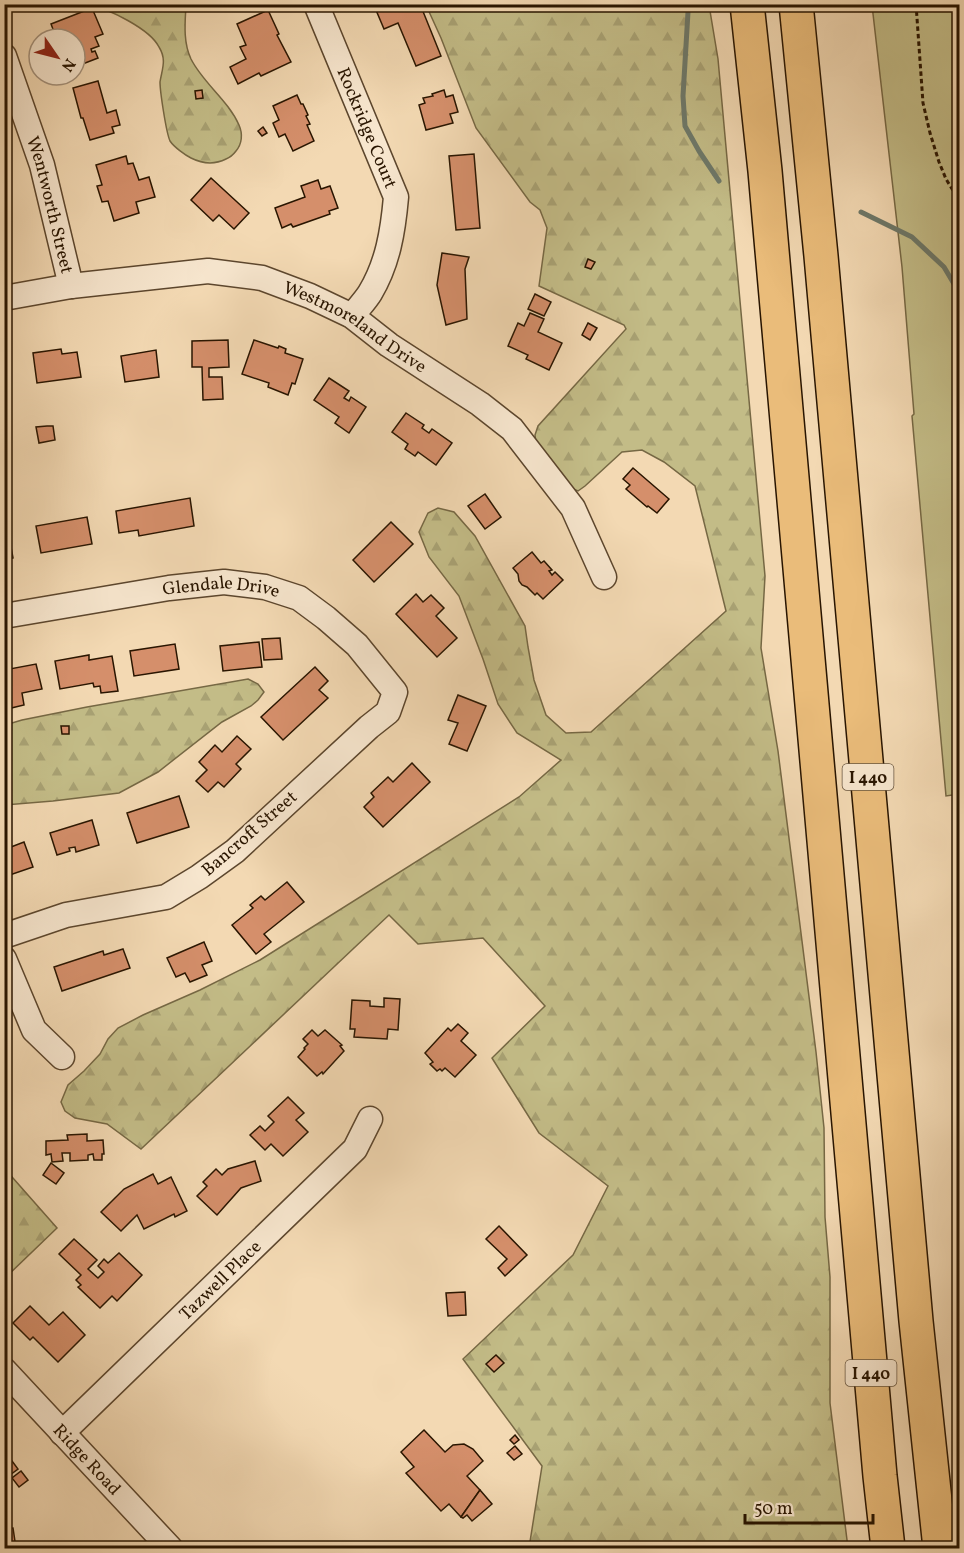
<svg xmlns="http://www.w3.org/2000/svg" width="964" height="1553" font-family="Vollkorn,serif">
<style>
.forest{fill:url(#forest-firs);stroke:#766844;stroke-width:1.5}
.park{fill:#c3bc87;stroke:#766844;stroke-width:1.5}
.lines{fill:none;stroke-linecap:round;stroke-linejoin:round}
.stream{stroke:#6d7869;stroke-width:5}
.building{fill:#d58f6b;stroke:#291500;stroke-width:1.5}
.minor-casing{stroke:#5c462d;stroke-width:27}
.highway-casing{stroke:#291500;stroke-width:36}
.path{stroke:#291500;stroke-width:3;stroke-dasharray:4.5 3;stroke-linecap:butt}
.minor{stroke:#f7e6ce;stroke-width:24}
.highway{stroke:#eabc7a;stroke-width:33}
.labels{text-anchor:middle;stroke-width:4.5;stroke-linejoin:round;paint-order:stroke}
.shield{fill:#f7e6ce;stroke:#67543e;stroke-width:1.5}
.shield-label{font-size:16px;font-weight:bold;fill:#291500}
.street-label{font-size:18px;fill:#291500;stroke:#f7e6ce}
</style>
<defs>
<pattern id="forest-firs" width="22" height="20" patternUnits="userSpaceOnUse" patternTransform="scale(1.5)"><rect width="22" height="20" fill="#c3bc87"/><path d="M5 1l3.5 6h-7zM16 11l3.5 6h-7z" fill="#a8a173"/></pattern>
</defs>
<rect width="100%" height="100%" fill="#f3d9b3"/>
<filter id="stains"><feTurbulence type="fractalNoise" baseFrequency=".00333" numOctaves="4"/><feColorMatrix values="0 0 0 0 .2 0 0 0 0 .09 0 0 0 0 .02 0 0 0 .5 -.17"/></filter>
<radialGradient id="worn" r=".72"><stop offset=".6" stop-color="#630" stop-opacity="0"/><stop offset="1" stop-color="#630" stop-opacity=".3"/></radialGradient>
<g class="forest">
<path d="M 90,5 L 186,5 C 185,23 183,42 191,59 C 203,83 228,100 239,125 C 243,134 242,144 236,151 C 233,155 231,157 226,159 C 214,165 203,164 191,158 C 185,155 174,147 170,141 C 166,132 160,91 160,82 C 162,69 167,60 159,47 C 150,29 109,9 90,5 Z"/>
<polygon points="426,5 709,5 718,59 765,576 761,648 778,751 816,1052 824,1128 825,1217 830,1277 830,1403 848,1548 529,1548 542,1466 463,1359 573,1255 608,1186 539,1133 492,1058 545,1006 483,938 418,944 389,915 141,1149 107,1124 75,1118 65,1111 61,1102 68,1085 84,1071 100,1054 108,1039 118,1028 143,1015 200,990 260,960 519,797 561,760 517,733 498,704 483,659 459,596 429,557 419,532 428,513 438,508 454,512 475,536 525,626 528,647 534,680 546,715 566,733 591,732 726,611 695,486 664,462 642,450 622,452 585,486 578,491 571,488 536,443 535,435 538,426 626,329 624,325 539,286 547,228 540,210 530,202 476,128 441,38"/>
<polygon points="248,679 258,684 264,692 258,700 251,706 222,722 158,772 119,793 53,801 5,805 5,725 22,720 87,707"/>
<polygon points="5,1169 57,1228 5,1278 4,1278"/>
</g>
<polygon class="park" points="872,5 959,5 959,794 946,796 912,416 914,414 902,267"/>
<g class="lines">
<g class="stream">
<polyline points="686,4 688,12 683,96 685,126 699,151 719,181"/>
<polyline points="861,212 912,237 944,267 960,294"/>
<polyline points="960,754 955,776 960,803"/>
</g>
</g>
<g class="building">
<polygon points="388,4 420,4 441,56 416,66 398,23 384,29 376,10"/>
<polygon points="92,8 103,34 95,37 99,46 91,49 92,52 95,51 98,58 75,67 75,39 61,39 60,35 56,37 51,24"/>
<polygon points="268,10 279,34 277,35 291,62 261,76 259,73 238,84 230,67 246,59 240,47 246,45 237,24"/>
<polygon points="98,81 107,113 116,110 120,125 112,127 114,133 90,140 83,118 81,118 73,88"/>
<polygon points="202,90 203,98 196,99 195,91"/>
<polygon points="444,90 446,97 453,95 458,112 450,114 453,123 426,130 419,105 425,103 423,98 433,96 432,94"/>
<polygon points="297,95 301,104 303,104 308,115 306,116 310,124 307,125 314,141 293,151 285,134 279,137 273,123 279,120 273,106"/>
<polygon points="263,127 267,133 262,136 258,131"/>
<polygon points="474,154 480,228 456,230 449,156"/>
<polygon points="126,156 128,164 133,163 139,180 149,177 155,197 136,202 139,213 114,221 108,201 102,202 97,186 102,185 96,165"/>
<polygon points="211,178 249,213 234,229 219,215 213,221 191,200"/>
<polygon points="318,180 321,189 330,186 338,208 329,211 330,214 293,227 291,224 282,228 275,208 305,197 301,186"/>
<polygon points="442,253 469,257 465,269 467,319 446,325 437,285"/>
<polygon points="588,259 595,262 591,269 585,267"/>
<polygon points="535,294 551,302 544,316 528,309"/>
<polygon points="530,313 544,319 538,332 562,343 549,370 526,359 528,355 508,346 518,323 524,326"/>
<polygon points="588,323 597,328 590,340 582,335"/>
<polygon points="228,340 229,367 209,368 209,377 222,377 223,399 203,400 202,367 192,367 192,341"/>
<polygon points="254,340 278,348 279,346 286,349 285,353 303,359 295,384 292,383 288,395 268,387 269,383 242,374"/>
<polygon points="61,349 62,354 77,352 81,377 37,383 33,353"/>
<polygon points="156,350 159,377 125,382 121,356"/>
<polygon points="329,378 349,391 344,398 349,401 351,397 366,407 349,433 335,423 339,417 314,400"/>
<polygon points="406,413 424,425 422,428 429,433 432,429 452,443 436,465 418,452 415,456 405,449 408,444 392,432"/>
<polygon points="47,426 53,426 55,440 39,443 36,427"/>
<polygon points="633,468 669,499 657,513 648,506 647,507 626,489 630,485 623,479"/>
<polygon points="485,494 501,517 485,529 468,506"/>
<polygon points="190,498 194,526 139,536 138,530 119,533 116,511"/>
<polygon points="87,517 92,544 41,553 36,526"/>
<polygon points="391,522 413,544 374,582 353,560"/>
<polygon points="8,531 13,558 4,560 4,532"/>
<polygon points="532,552 541,563 544,561 552,570 549,571 552,575 555,572 563,580 543,599 537,593 535,595 527,587 522,585 519,581 518,574 513,568"/>
<polygon points="416,594 423,602 431,595 444,608 436,616 457,638 437,657 396,614"/>
<polygon points="280,638 282,659 264,660 262,639"/>
<polygon points="259,642 262,667 223,671 220,646"/>
<polygon points="175,644 179,669 134,676 130,651"/>
<polygon points="89,655 89,660 112,656 118,691 101,693 100,686 94,687 93,683 60,689 55,661"/>
<polygon points="36,664 42,689 22,693 24,705 7,709 4,699 4,670"/>
<polygon points="315,667 328,681 319,690 328,698 283,740 261,717"/>
<polygon points="458,695 486,706 467,751 449,744 458,723 448,720"/>
<polygon points="61,726 69,726 69,734 62,734"/>
<polygon points="237,736 251,749 236,764 241,769 224,787 218,782 208,792 196,781 207,770 199,762 215,745 222,752"/>
<polygon points="412,763 430,782 383,827 364,807 374,797 371,793 388,777 393,782"/>
<polygon points="179,796 189,827 137,843 127,813"/>
<polygon points="92,820 99,845 76,852 75,847 69,848 70,851 57,855 50,833"/>
<polygon points="4,827 11,847 24,842 33,867 4,877"/>
<polygon points="287,882 304,902 264,934 271,942 256,954 232,925 253,908 250,905 261,896 265,900"/>
<polygon points="204,942 212,961 202,965 207,975 190,982 185,973 176,977 167,958"/>
<polygon points="123,949 130,968 62,991 54,967 103,951 104,955"/>
<polygon points="384,998 400,999 398,1030 388,1029 387,1039 354,1037 355,1029 350,1029 352,1000 370,1001 370,1006 384,1007"/>
<polygon points="458,1024 468,1033 461,1041 476,1055 455,1077 445,1068 442,1071 440,1069 437,1071 430,1064 433,1062 425,1053 448,1028 451,1031"/>
<polygon points="312,1030 318,1036 325,1030 342,1045 340,1046 344,1051 323,1074 322,1072 317,1076 298,1057 305,1049 304,1048 308,1044 303,1039"/>
<polygon points="288,1097 304,1113 296,1120 308,1132 283,1156 271,1144 265,1150 250,1135 260,1126 265,1131 274,1122 268,1116"/>
<polygon points="87,1134 87,1141 103,1140 104,1154 102,1154 102,1160 94,1160 93,1154 88,1155 88,1160 70,1161 70,1153 62,1153 63,1161 52,1162 51,1154 46,1155 46,1141 68,1140 67,1135"/>
<polygon points="255,1161 261,1181 241,1188 217,1215 197,1196 207,1186 203,1182 216,1169 222,1175 228,1169"/>
<polygon points="51,1163 64,1173 56,1184 43,1175"/>
<polygon points="153,1174 158,1184 171,1177 187,1211 175,1217 174,1214 144,1229 137,1215 121,1231 101,1212 124,1189"/>
<polygon points="499,1226 527,1255 505,1276 498,1268 507,1259 486,1239"/>
<polygon points="74,1239 97,1260 88,1269 98,1278 104,1272 98,1266 104,1259 108,1263 119,1253 142,1275 117,1301 112,1296 100,1308 78,1287 81,1285 76,1280 81,1275 59,1254"/>
<polygon points="465,1292 466,1315 448,1316 446,1293"/>
<polygon points="30,1306 49,1325 63,1312 85,1335 58,1362 33,1337 30,1340 13,1323"/>
<polygon points="496,1355 504,1363 494,1372 486,1364"/>
<polygon points="424,1430 445,1452 453,1445 464,1444 473,1449 483,1461 467,1476 480,1490 461,1517 449,1504 441,1511 406,1473 414,1467 401,1452"/>
<polygon points="515,1435 519,1440 514,1444 510,1440"/>
<polygon points="515,1446 522,1454 514,1460 507,1453"/>
<polygon points="12,1461 18,1469 10,1475 5,1467"/>
<polygon points="21,1471 28,1480 19,1487 12,1478"/>
<polygon points="480,1490 492,1504 472,1521 467,1515 463,1518 461,1517"/>
<polygon points="13,1528 16,1548 4,1548 4,1529"/>
</g>
<g class="lines">
<g class="minor-casing">
<g id="minor">
<path id="s1" d="M 316,4 L 396,197 C 393,231 388,263 370,293 C 365,301 358,308 352,316"/>
<path id="s2" d="M 4,56 L 42,165 L 71,286"/>
<path id="s3" d="M 4,298 L 71,286 L 208,271 L 262,278 L 310,296 L 352,316 L 389,345 L 480,404 L 512,429 L 573,508 L 604,577"/>
<path id="s4" d="M 4,616 L 169,588 L 224,582 L 265,587 L 299,598 L 326,618 L 357,645 L 395,692 L 388,712 L 369,727 L 235,851 L 199,877 L 166,897 L 66,915 L 4,936"/>
<polyline points="4,959 34,1030 62,1057"/>
<path id="s5" d="M 4,1370 L 170,1548"/>
<path id="s6" d="M 62,1433 L 355,1149 L 370,1119"/>
</g>
</g>
<g class="highway-casing">
<g id="highway">
<polyline points="747,4 765,171 880,1476 888,1548"/>
<polyline points="796,4 821,256 916,1321 940,1548"/>
</g>
</g>
<polyline class="path" points="916,4 923,103 930,133 939,162 946,179 960,202"/>
<use href="#minor" class="minor"/>
<use href="#highway" class="highway"/>
</g>
<g class="labels">
<g class="shield">
<rect x="842.5" y="764" width="51" height="26" rx="4.5"/>
<rect x="845.5" y="1360" width="51" height="26" rx="4.5"/>
</g>
<g class="shield-label">
<text x="868" y="783">I 440</text>
<text x="871" y="1379">I 440</text>
</g>
<g class="street-label">
<text dy="6" stroke="none"><textPath href="#s1" startOffset="134">Rockridge Court</textPath></text>
<text dy="6" stroke="none"><textPath href="#s2" startOffset="156">Wentworth Street</textPath></text>
<text dy="6" stroke="none"><textPath href="#s3" startOffset="366">Westmoreland Drive</textPath></text>
<text dy="6" stroke="none"><textPath href="#s4" startOffset="220">Glendale Drive</textPath></text>
<text transform="translate(249 833) rotate(-41)" y="6">Bancroft Street</text>
<text dy="6" stroke="none"><textPath href="#s6" startOffset="220">Tazwell Place</textPath></text>
<text dy="6" stroke="none"><textPath href="#s5" startOffset="122">Ridge Road</textPath></text>
</g>
</g>
<rect width="964" height="1553" fill="none" stroke="#f3d9b3" stroke-width="24"/>
<rect x="6" y="6" width="952" height="1541" fill="none" stroke="#291500" stroke-width="3"/>
<rect x="12" y="12" width="940" height="1529" fill="none" stroke="#291500" stroke-width="1.5"/>
<g transform="translate(57 57) rotate(125)"><circle r="28" fill="#f7e6ce" stroke="#a5927c" stroke-width="1.5"/>
<path d="M0-4.5L10 22L0 15L-10 22Z" fill="#8f2418"/>
<text y="-9" font-size="16" font-weight="bold" text-anchor="middle" fill="#291500">N</text>
</g>
<path d="M745 1514v9h128v-9" fill="none" stroke="#291500" stroke-width="3"/>
<text x="754" y="1514" font-size="18" fill="#291500" stroke="#f7e6ce" stroke-width="4.5" paint-order="stroke">50 m</text>
<rect width="100%" height="100%" filter="url(#stains)"/>
<rect width="100%" height="100%" fill="url(#worn)"/>
</svg>
